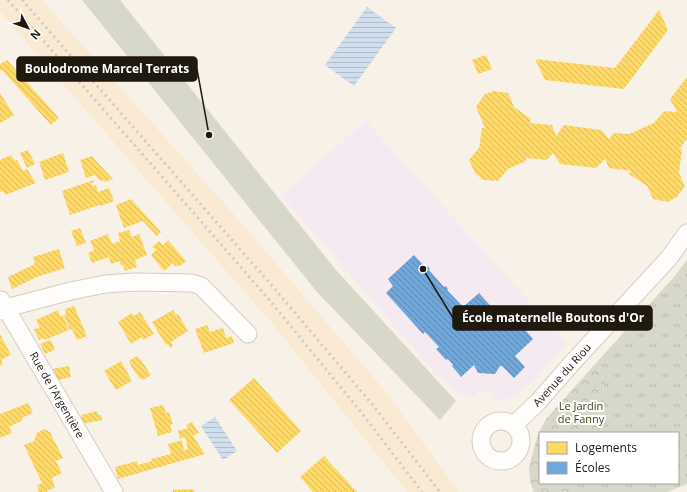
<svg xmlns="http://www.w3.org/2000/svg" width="687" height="492" font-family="'Open Sans',sans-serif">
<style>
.built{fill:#fbead3}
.education{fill:#f5eaf1}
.grass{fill:url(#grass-tufts)}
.forest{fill:url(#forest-crowns)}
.pitch{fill:#d8d8ca}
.water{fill:url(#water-rules)}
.homes{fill:url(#homes-back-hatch)}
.schools{fill:url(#schools-back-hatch)}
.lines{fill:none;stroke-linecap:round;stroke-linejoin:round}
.minor-casing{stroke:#d4cdc3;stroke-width:19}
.minor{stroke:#fefdfc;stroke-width:17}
.rail{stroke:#cccac8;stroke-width:3;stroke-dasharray:2 4;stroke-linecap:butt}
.labels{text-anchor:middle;stroke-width:4;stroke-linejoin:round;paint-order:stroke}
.street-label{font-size:11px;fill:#20190f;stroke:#fff}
.park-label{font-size:11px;fill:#3a4411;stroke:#fff}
.leader{fill:none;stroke:#20190f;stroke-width:1.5}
.callout-dot{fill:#20190f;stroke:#fff;stroke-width:1.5}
.callout{fill:#20190f;stroke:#20190f;stroke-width:1.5}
.callout-label{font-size:12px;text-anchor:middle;font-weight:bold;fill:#fff}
</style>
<defs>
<pattern id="grass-tufts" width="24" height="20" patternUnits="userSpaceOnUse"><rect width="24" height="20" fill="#d8d8ca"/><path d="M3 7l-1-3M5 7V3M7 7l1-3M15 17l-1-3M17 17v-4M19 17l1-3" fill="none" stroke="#b9b9ac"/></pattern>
<pattern id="forest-crowns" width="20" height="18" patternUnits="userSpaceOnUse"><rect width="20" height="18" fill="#d8d8ca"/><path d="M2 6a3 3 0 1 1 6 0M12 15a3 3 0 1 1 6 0" fill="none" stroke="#b9b9ac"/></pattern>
<pattern id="water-rules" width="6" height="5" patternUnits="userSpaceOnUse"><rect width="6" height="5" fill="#d0deee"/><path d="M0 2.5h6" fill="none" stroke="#b2becb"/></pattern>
<pattern id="homes-back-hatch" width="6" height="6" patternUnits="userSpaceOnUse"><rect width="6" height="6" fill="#ffd966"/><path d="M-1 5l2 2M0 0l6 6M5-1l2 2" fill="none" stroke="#daba57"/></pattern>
<pattern id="schools-back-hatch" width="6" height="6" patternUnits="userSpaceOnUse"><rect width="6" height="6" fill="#6fa8dc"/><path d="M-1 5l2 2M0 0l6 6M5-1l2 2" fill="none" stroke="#5b88b1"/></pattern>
</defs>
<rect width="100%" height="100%" fill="#f8f1e8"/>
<polygon class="built" points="0,0 42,0 238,219 387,393 459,492 407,492 270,321 0,12"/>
<polygon class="education" points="366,121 567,343 536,379 521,392 505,400 498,401 493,398 491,392 477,392 476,395 472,397 469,398 456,392 436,374 281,195"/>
<polygon class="grass" points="687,260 687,484 667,492 572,492 575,483 678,483 678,433 601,433 604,382 597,362 674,277"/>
<polygon class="forest" points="597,362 604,382 601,433 540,433 540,483 575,483 572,492 534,492 530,482 529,467 537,437 546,419"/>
<polygon class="pitch" points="82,0 120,0 336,270 456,401 440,420 317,292"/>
<g class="water">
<polygon points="367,7 396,28 354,86 325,65"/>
<polygon points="215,417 237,451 223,460 201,426"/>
</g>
<g class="homes">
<polygon points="659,10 668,30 624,89 545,80 535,59 615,68"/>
<polygon points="486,55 492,69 478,74 472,60"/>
<polygon points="7,60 59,118 51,125 2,70 0,71 0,64"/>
<polygon points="687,77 687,139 680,148 682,150 679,173 685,186 677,197 668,202 653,199 647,186 629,174 631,171 609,168 605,159 596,168 560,164 553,153 547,160 526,158 526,161 508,169 498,181 483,180 475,173 469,160 479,148 482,128 485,128 476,107 485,94 494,91 508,93 514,107 531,119 530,123 552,125 556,136 564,125 601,130 609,139 614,133 629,134 654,123 664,111 677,112 670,99"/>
<polygon points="0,93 14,115 0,123"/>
<polygon points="28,150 35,164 27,168 20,153"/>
<polygon points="63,153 69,172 45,180 39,162"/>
<polygon points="11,155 15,161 17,160 23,171 27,169 36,183 5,195 3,191 0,192 0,160"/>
<polygon points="92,156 97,162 113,179 105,182 104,180 101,181 95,175 86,178 80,160"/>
<polygon points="94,180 94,182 91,183 93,186 96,185 98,192 109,188 114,201 100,206 99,205 70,215 62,191"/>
<polygon points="131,199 161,232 157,236 143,221 124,228 116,205"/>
<polygon points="80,228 86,243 77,246 71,231"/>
<polygon points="129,230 132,237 139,234 147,255 135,260 137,267 125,271 123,265 121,265 119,261 111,264 109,257 92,263 88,253 94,250 90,241 108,234 112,244 120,241 118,233"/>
<polygon points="168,240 186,261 180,266 175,266 173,263 164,271 151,255 156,250 152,247 159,241 163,245"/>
<polygon points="59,249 65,268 37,277 12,289 8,277 35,264 33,257"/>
<polygon points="74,306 87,336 77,340 72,329 70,330 64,315 66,314 65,309"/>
<polygon points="58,310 60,316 63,315 69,330 45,340 44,338 39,340 34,329 40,328 36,320"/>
<polygon points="173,310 176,315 178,314 188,331 171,342 173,346 170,348 168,344 166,345 152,322"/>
<polygon points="140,312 154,334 143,340 142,337 131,344 118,322 132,313 134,316"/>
<polygon points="207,325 210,332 223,328 226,338 232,336 234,343 204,353 195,329"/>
<polygon points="0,334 11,355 1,360 3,364 0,366"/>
<polygon points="50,340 51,342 52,342 55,350 45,354 40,344"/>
<polygon points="137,356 139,359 141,360 151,375 143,380 141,378 140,379 131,366 131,365 129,361"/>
<polygon points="121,361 132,381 116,390 104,371"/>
<polygon points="69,366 71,377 55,381 52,369"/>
<polygon points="254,378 301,431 277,453 229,400"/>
<polygon points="28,403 33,413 22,418 23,420 9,427 12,433 0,438 0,414"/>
<polygon points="163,405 166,413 169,412 173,424 170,425 172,432 158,436 150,408"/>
<polygon points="97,411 98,415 101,415 102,420 83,424 81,415"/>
<polygon points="192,422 199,433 193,436 205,454 118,479 115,467 137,461 138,465 152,461 151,459 171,454 168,444 182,440 184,450 188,449 185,437 180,439 178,431 188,428 186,425"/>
<polygon points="44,429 50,432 63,458 56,461 62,473 52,478 54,484 53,484 55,487 47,491 47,492 36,492 39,491 37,485 42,483 24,445 34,441 37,433"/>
<polygon points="324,456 357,492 313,492 300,477"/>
<polygon points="194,489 194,492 173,492 173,490"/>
</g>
<polygon class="schools" points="414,255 426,268 428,266 430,269 429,270 444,287 446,286 448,289 447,290 463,307 479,293 506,323 513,316 533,339 515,356 525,367 514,378 502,366 500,366 495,374 478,373 474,365 461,377 452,366 453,365 448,359 446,360 436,349 439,347 425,332 423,334 386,293 393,286 388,279"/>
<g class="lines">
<g class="minor-casing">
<g id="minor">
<polyline points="1,300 114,492"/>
<polyline points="0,311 6,308 71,291 105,284 135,282 192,283 201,286 209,294 248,334"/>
<circle cx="501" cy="441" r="20"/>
<polyline points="514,425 538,402 573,362 669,258 687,233"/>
</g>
</g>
<use href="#minor" class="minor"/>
<g class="rail">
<polyline points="8,0 266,296 361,412 422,492"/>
<polyline points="22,0 274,288 372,404 440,492"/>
</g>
</g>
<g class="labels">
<g class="street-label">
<text transform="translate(562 375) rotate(-48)" y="4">Avenue du Riou</text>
<text transform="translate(57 395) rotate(60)" y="4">Rue de l'Argentière</text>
</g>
<g class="park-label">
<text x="581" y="410">Le Jardin<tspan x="581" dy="13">de Fanny</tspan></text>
</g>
</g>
<path class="leader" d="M209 135L197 69M423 269L453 318"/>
<g class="callout-dot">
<circle cx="209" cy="135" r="4"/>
<circle cx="423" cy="269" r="4"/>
</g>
<g class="callout">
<rect x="17" y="57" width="180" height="24" rx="4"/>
<rect x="453" y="306" width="199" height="24" rx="4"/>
</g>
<g class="callout-label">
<text x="107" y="73">Boulodrome Marcel Terrats</text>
<text x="553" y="322">École maternelle Boutons d'Or</text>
</g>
<rect x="539" y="432" width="140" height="52" fill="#ffffff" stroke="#a6a39f"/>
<rect x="547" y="442" width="20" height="12" fill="#ffd966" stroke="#a6a39f"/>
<text x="575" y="452" font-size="12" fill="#20190f">Logements</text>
<rect x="547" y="462" width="20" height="12" fill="#6fa8dc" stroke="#a6a39f"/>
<text x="575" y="472" font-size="12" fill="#20190f">Écoles</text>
<g transform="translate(28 28) rotate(131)" stroke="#ffffff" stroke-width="3" paint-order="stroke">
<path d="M0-3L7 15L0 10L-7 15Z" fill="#20190f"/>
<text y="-6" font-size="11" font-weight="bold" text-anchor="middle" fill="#20190f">N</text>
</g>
</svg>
